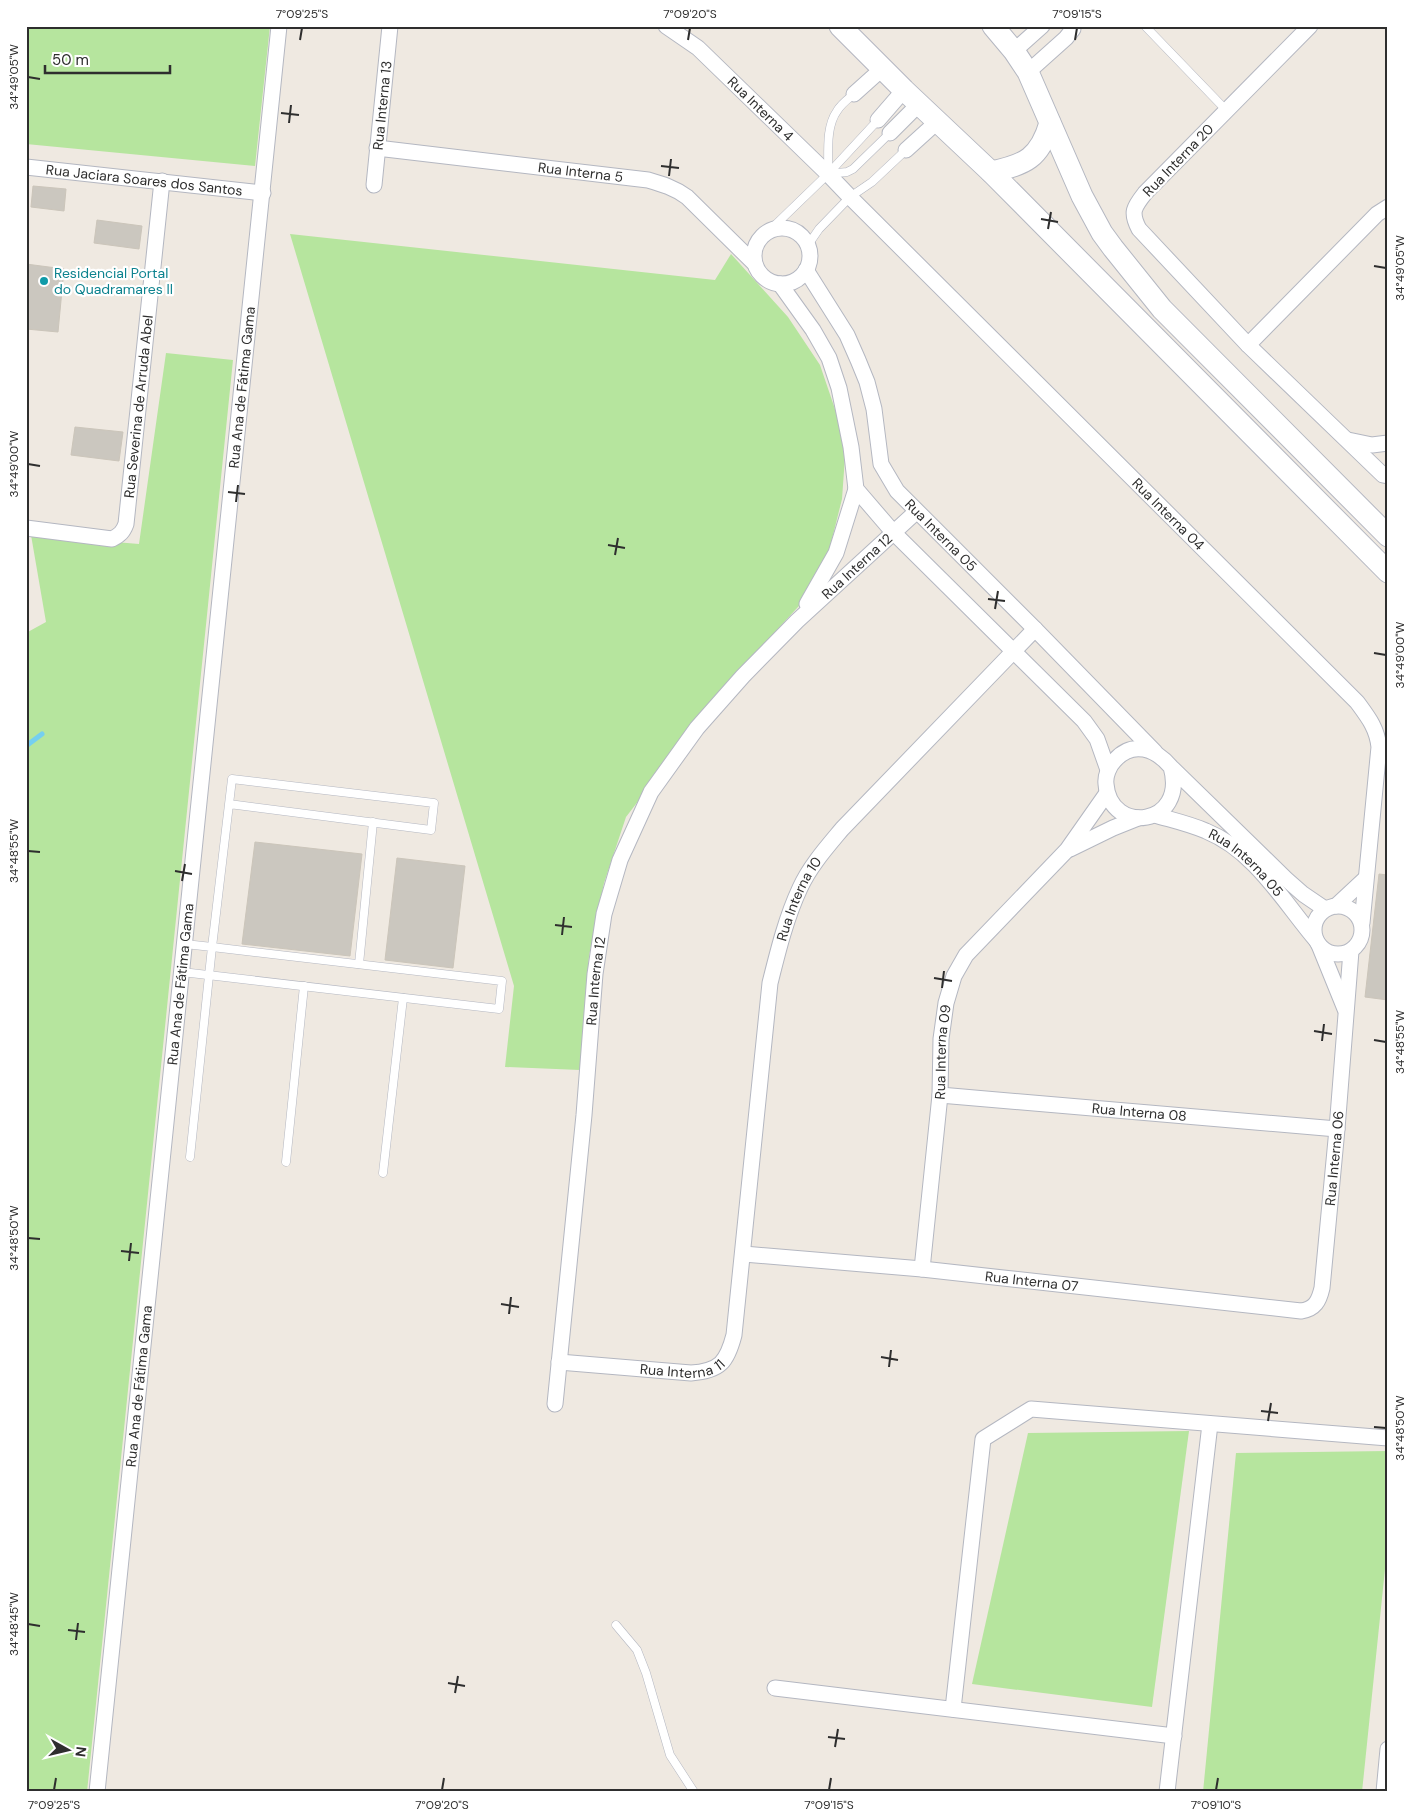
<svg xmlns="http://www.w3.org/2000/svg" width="1414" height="1818" font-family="'DM Sans',sans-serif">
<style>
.green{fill:#b6e59e}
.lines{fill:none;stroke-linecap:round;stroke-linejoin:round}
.stream{stroke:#75cff0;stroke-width:5}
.building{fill:#cbc7bf;stroke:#cbc5ba}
.lane-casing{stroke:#b4b7c1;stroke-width:9}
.street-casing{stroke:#b4b7c1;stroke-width:17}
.secondary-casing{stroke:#b4b7c1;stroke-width:23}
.lane{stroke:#fff;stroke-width:8}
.street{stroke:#fff;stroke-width:15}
.secondary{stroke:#fff;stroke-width:21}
.ticks{fill:none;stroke:#2e2e2e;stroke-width:2}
.culture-dot{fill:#0f9aa8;stroke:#fff;stroke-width:2}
.labels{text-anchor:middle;stroke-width:4.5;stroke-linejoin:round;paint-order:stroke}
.street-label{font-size:14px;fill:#2e2e2e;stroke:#fff}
.culture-label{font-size:14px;fill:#0d838f;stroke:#fff;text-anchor:start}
.neatline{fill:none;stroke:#2e2e2e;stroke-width:2}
.ticks-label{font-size:12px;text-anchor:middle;fill:#2e2e2e}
</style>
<rect width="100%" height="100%" fill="#efe9e1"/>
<g class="green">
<polygon points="26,26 270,26 255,166 26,144"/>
<polygon points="290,234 715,280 731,254 788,317 820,365 837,415 845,457 842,499 828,555 808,596 731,680 626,817 604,883 589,956 580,1070 505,1067 514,986"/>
<polygon points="166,353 233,360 87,1792 26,1792 26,633 46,622 31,535 139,544"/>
<polygon points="1189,1431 1152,1707 972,1684 1028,1433"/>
<polygon points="1388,1451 1388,1540 1362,1792 1203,1792 1236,1453"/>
</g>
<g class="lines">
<polyline class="stream" points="26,746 42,734"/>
</g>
<g class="building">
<polygon points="33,186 66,189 64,211 31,207"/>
<polygon points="97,220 142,226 139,249 94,243"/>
<polygon points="26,264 64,269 58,332 26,329"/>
<polygon points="75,427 123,432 119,461 71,455"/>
<polygon points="255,842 362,854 350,956 242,944"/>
<polygon points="397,858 465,866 453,968 385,960"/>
<polygon points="1379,874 1388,875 1388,1000 1365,997"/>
</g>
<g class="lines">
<g class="lane-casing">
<g id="lane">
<polyline points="1145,26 1226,110"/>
<path d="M 828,174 C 829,154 825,128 837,111 C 841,104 848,99 854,94"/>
<polyline points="828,174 847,172 853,169 890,133"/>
<polyline points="769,231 828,174 878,120"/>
<polyline points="808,245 819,229 850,197 872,182 906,150"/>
<polyline points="185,944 212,947 190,1157"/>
<polyline points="359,964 373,822"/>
<polyline points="182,972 499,1009 502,981 212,947 232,779 434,803 431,830 229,804"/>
<polyline points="286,1162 304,986"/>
<polyline points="383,1173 403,998"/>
<polyline points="616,1625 637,1650 646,1673 670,1755 694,1792"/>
</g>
</g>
<g class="street-casing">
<g id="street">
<path id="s1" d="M 666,26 L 698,48 L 828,174 L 850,197 L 1357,702 C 1368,717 1377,728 1379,747 L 1362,923"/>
<path d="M 1310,26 L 1145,193 C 1134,207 1130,212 1139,229 L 1248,345 L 1383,475 L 1388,476"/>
<polyline points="1014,51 1042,26"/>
<polyline points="1028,72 1066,38 1073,29"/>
<polyline points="854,94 883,68"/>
<polyline points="878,120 904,90"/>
<polyline points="890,133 919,104"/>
<path id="s2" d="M 377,148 L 648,180 C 662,184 675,188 687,197 L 755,264"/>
<polyline points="906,150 938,121"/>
<path id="s3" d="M 26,167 L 263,193"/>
<path id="s4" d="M 374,185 L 390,26"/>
<circle cx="782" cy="256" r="28"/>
<path id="s5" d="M 806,270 L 847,335 L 858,360 L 867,382 L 874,409 L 881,464 L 897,491 L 1035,629 L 1155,752"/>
<polyline points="780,284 813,330 829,358 839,388 851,447 856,489 893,532 1084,721 1097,739 1108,770"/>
<polyline points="1248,345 1377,214 1388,207"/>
<polyline points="1348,440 1372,445 1388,443"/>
<path id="s6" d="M 26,528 L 112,539 C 120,535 123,532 126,524 L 162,181"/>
<polyline points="807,604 836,553 856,489"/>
<path d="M 1171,767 C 1188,826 1110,836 1106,784 C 1105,776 1109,766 1115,760 C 1133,740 1156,749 1171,767 L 1286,879 L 1303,894 L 1325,909"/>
<path id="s7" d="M 1155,815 C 1172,820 1190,824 1206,831 C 1255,851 1283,901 1316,940"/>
<polyline points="1070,849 1113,828 1138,818"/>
<circle cx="1338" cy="930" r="24"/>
<polyline points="1336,906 1365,879"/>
<polyline points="1319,945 1345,1009"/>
<path id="s8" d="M 940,1095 L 1337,1129"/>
<path id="s9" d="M 744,1254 L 922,1269 L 1301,1311 C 1315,1309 1319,1301 1322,1288 L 1337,1129 L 1351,951"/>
<path id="s10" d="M 922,1269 L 940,1095 L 941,1039 L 946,1003 L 954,976 L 966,955 L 1067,850 L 1107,793"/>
<path id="s11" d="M 559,1362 L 691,1373 C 720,1371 727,1362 734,1335 L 770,983 C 778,951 786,918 800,888 C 810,866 827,847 842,829 L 1035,629"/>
<path id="s12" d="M 555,1404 L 584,1115 L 595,974 L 604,914 L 620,860 L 651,792 L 697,728 L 743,676 L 797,621 L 916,512"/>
<polyline points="775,1688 1174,1736"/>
<polyline points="953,1709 983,1439 1031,1409 1388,1438"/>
<path id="s13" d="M 97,1792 L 279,26"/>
<polyline points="1167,1792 1210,1424"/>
<polyline points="1384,1792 1388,1749"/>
</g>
</g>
<g class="secondary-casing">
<g id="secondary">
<polyline points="840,26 904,90 991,172 1388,572"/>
<polyline points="993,26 1014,51 1028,72 1082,196 1102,233 1113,248 1162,309 1388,536"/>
<path d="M 991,172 C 1025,165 1040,158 1050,123"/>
</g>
</g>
<use href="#lane" class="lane"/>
<use href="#street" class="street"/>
<use href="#secondary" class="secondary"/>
</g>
<path class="ticks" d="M 300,40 L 302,28M 688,40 L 690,28M 1075,40 L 1077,28M 28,77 L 40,79M 281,113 L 299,115M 289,123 L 291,105M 661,166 L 679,168M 669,176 L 671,159M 1041,219 L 1058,222M 1048,229 L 1051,212M 1374,266 L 1386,268M 28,464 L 40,466M 228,492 L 245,494M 236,502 L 238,485M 608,545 L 625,548M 615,555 L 618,538M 988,599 L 1005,601M 995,609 L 998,591M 1374,653 L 1386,655M 28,851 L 40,852M 175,871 L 192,874M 182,881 L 185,864M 555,925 L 572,927M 562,935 L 564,917M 934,978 L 952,981M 942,988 L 944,971M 1314,1031 L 1332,1034M 1374,1040 L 1386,1042M 1322,1041 L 1324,1024M 28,1238 L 40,1239M 121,1251 L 139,1253M 129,1261 L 131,1243M 501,1304 L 519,1307M 509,1314 L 511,1297M 881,1357 L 898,1360M 889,1367 L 891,1350M 1261,1411 L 1278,1413M 1268,1421 L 1271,1403M 1374,1427 L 1386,1428M 28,1624 L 40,1626M 68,1630 L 85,1632M 76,1640 L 78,1623M 448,1683 L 465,1686M 455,1693 L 458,1676M 828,1737 L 845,1739M 835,1747 L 838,1729M 54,1790 L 56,1778M 442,1790 L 444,1778M 829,1790 L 831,1778M 1216,1790 L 1218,1778"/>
<circle class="culture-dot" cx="44" cy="281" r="5"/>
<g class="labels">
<g class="street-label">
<text dy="5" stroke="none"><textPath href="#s4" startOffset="80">Rua Interna 13</textPath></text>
<text dy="5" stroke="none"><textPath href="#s1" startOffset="126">Rua Interna 4</textPath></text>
<text transform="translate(1178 160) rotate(-46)" y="5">Rua Interna 20</text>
<text dy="5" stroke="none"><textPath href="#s2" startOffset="205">Rua Interna 5</textPath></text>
<text dy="5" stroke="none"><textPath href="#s3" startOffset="119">Rua Jaciara Soares dos Santos</textPath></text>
<text dy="5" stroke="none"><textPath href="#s13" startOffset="1412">Rua Ana de Fátima Gama</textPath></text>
<text dy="5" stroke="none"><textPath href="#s6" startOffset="226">Rua Severina de Arruda Abel</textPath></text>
<text dy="5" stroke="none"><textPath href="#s1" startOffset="701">Rua Interna 04</textPath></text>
<text dy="5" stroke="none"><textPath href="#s5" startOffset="305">Rua Interna 05</textPath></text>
<text dy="5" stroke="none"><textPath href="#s12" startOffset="930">Rua Interna 12</textPath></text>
<text dy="5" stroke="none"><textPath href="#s7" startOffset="105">Rua Interna 05</textPath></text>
<text dy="5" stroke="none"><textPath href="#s11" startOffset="639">Rua Interna 10</textPath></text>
<text dy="5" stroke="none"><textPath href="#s12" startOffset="425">Rua Interna 12</textPath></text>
<text dy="5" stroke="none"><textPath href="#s13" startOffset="812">Rua Ana de Fátima Gama</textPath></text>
<text dy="5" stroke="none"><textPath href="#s10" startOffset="218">Rua Interna 09</textPath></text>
<text dy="5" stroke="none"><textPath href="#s8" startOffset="200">Rua Interna 08</textPath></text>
<text dy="5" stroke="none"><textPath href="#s9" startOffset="724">Rua Interna 06</textPath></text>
<text dy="5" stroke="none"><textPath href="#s9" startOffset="289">Rua Interna 07</textPath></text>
<text dy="5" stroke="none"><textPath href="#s11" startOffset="124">Rua Interna 11</textPath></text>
<text dy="5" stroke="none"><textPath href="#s13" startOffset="408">Rua Ana de Fátima Gama</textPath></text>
</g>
<g class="culture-label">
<text x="54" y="278">Residencial Portal<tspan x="54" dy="16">do Quadramares II</tspan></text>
</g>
</g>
<rect width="1414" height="1818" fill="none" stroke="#ffffff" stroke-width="55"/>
<g transform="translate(68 1750) rotate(98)" stroke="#ffffff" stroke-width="4" paint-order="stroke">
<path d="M0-4L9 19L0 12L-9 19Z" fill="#2e2e2e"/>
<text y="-8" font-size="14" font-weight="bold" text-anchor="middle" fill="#2e2e2e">N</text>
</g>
<path d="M45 65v8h125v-8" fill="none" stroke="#2e2e2e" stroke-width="2.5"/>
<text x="52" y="65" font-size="15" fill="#2e2e2e" stroke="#ffffff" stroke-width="4" paint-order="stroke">50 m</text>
<rect x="28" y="28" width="1358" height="1762" class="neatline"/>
<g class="ticks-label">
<text x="302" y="18">7°09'25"S</text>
<text x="690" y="18">7°09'20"S</text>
<text x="1077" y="18">7°09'15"S</text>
<text transform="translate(14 77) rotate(-90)" y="4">34°49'05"W</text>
<text transform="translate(1400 268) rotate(-90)" y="4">34°49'05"W</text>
<text transform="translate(14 464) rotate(-90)" y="4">34°49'00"W</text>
<text transform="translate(1400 655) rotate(-90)" y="4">34°49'00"W</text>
<text transform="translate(14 851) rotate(-90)" y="4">34°48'55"W</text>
<text transform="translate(1400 1042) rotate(-90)" y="4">34°48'55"W</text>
<text transform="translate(14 1238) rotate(-90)" y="4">34°48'50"W</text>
<text transform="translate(1400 1428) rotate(-90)" y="4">34°48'50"W</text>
<text transform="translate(14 1624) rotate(-90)" y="4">34°48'45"W</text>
<text x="54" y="1809">7°09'25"S</text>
<text x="442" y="1809">7°09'20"S</text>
<text x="829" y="1809">7°09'15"S</text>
<text x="1216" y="1809">7°09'10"S</text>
</g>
</svg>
